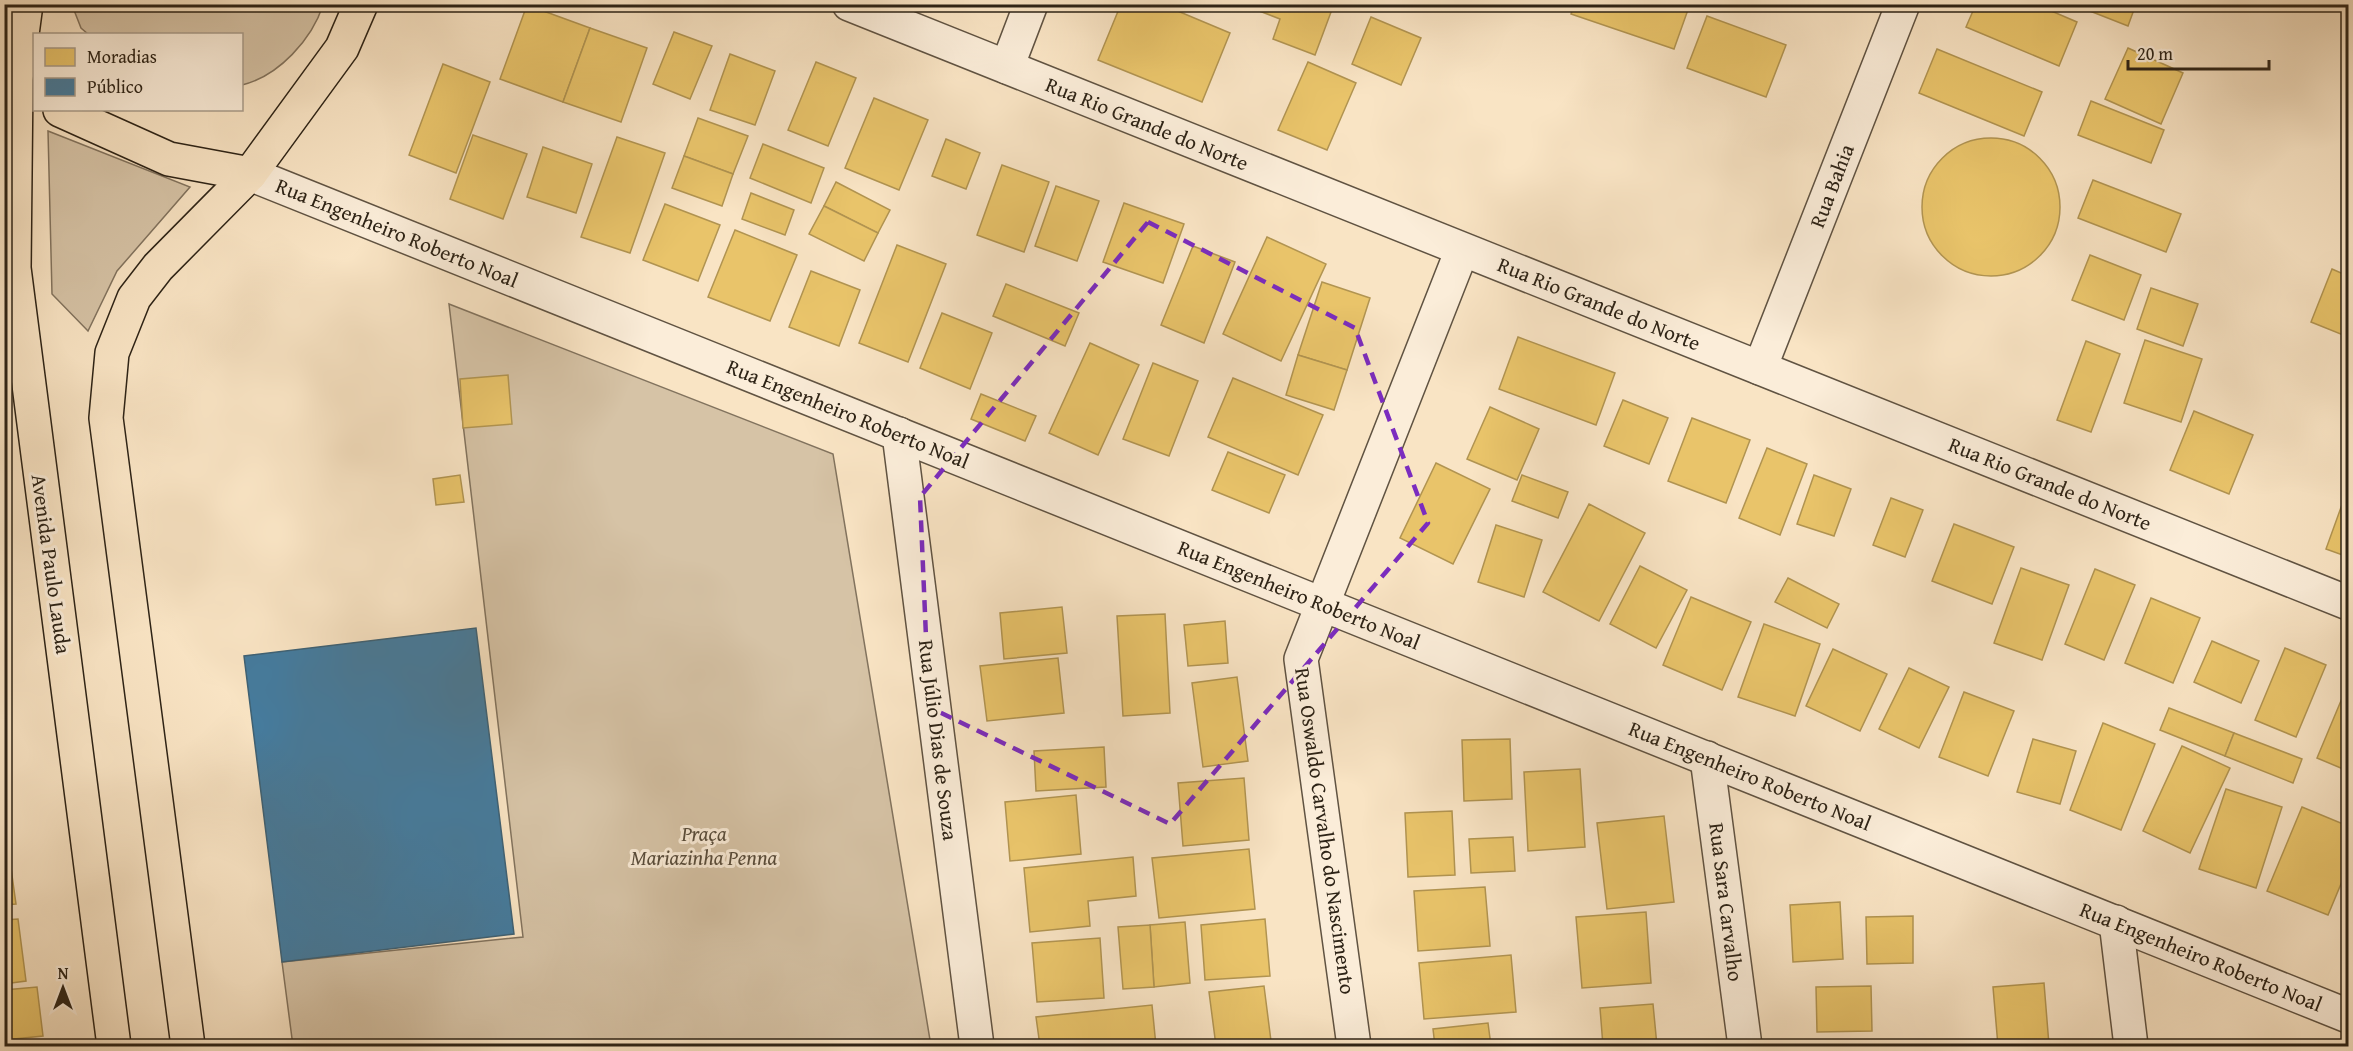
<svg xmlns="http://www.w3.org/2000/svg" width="2353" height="1051" font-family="'Gentium Book Plus',serif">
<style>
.green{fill:#d6c3a6;stroke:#82735e;stroke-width:1.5}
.homes{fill:#e9c46a;stroke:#b19451;stroke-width:1.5}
.public{fill:#457b9d;stroke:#3e6174;stroke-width:1.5}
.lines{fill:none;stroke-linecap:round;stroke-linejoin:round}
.minor-casing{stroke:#605342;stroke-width:36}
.major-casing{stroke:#2d2316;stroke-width:36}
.minor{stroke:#fbedd9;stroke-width:33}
.major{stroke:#f9e4c4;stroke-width:33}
.marked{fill:none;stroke:#7b2cbf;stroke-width:4.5;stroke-dasharray:12 8;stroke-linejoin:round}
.labels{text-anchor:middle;stroke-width:6;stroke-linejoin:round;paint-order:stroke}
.street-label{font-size:21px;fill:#2d2316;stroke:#fbedd9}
.park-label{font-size:21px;font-style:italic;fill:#574b3a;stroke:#fbedd9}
</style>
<rect width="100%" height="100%" fill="#f9e4c4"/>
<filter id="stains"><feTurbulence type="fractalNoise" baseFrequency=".00333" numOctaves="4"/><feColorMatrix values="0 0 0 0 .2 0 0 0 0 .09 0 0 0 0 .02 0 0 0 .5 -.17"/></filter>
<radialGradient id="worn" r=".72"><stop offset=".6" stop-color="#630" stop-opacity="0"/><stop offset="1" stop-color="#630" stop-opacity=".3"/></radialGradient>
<g class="green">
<path d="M 72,5 L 323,5 C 312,39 279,76 242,85 L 242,34 L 88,34 L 81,28 Z"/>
<polygon points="48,131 190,187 117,271 88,331 52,294"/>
<polygon points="449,304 833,454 931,1046 293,1046 282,962 523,937"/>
</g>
<g class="homes">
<polygon points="1121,4 1161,4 1230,33 1202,102 1098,60"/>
<polygon points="1250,4 1334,4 1315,55 1273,39 1280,19 1249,7"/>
<polygon points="1574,4 1690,4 1674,49 1571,14"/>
<polygon points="1976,4 2035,4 2077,22 2059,66 1966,27"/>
<polygon points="2072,4 2136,4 2128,26"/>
<polygon points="527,5 590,28 563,102 500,79"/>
<polygon points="1707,16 1786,45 1766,97 1687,68"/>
<polygon points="1371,17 1421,38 1401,85 1352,64"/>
<polygon points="590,28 647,48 621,122 563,102"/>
<polygon points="674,32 712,46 690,99 653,84"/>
<polygon points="2128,48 2183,73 2161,124 2105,99"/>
<polygon points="1937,49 2042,92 2024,136 1919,93"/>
<polygon points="730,54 775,71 755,125 710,110"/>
<polygon points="816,62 856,78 828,146 788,130"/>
<polygon points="1308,62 1356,83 1327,150 1278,130"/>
<polygon points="443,64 490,82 456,173 409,155"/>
<polygon points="874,98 928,120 899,190 845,168"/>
<polygon points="2091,101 2164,130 2151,163 2078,135"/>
<polygon points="698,118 748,136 733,174 684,156"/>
<polygon points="473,135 527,154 503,219 450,199"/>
<polygon points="617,137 665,153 630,253 581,237"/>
<circle cx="1991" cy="207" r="69"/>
<polygon points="946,139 980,153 966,189 932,176"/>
<polygon points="763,144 824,168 811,203 750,178"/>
<polygon points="543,147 592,164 576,213 527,197"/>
<polygon points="684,156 733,174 722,206 672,188"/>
<polygon points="1002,165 1049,182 1024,252 977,235"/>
<polygon points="2093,180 2181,214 2166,252 2078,218"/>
<polygon points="836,182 890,210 878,233 824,206"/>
<polygon points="1056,186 1099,201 1077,261 1035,246"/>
<polygon points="751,193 794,210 785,235 742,219"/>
<polygon points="1124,203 1184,224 1163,283 1103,262"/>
<polygon points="665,204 720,225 698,281 643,260"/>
<polygon points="824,206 878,233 864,261 809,234"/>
<polygon points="735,230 797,255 770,321 708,297"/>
<polygon points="1267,237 1326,264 1281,361 1223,334"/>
<polygon points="897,245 946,264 908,362 859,343"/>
<polygon points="1193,246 1235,262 1204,343 1161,325"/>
<polygon points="2090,255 2141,275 2124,320 2072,300"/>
<polygon points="2332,269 2348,276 2348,337 2311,322"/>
<polygon points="811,271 860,290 839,346 789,327"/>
<polygon points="1322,282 1370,298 1347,370 1298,355"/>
<polygon points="1006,284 1079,313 1065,346 993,316"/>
<polygon points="2151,288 2198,304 2183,346 2137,329"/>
<polygon points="942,313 992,333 970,389 920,368"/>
<polygon points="1518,337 1615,373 1596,425 1499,389"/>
<polygon points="2145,340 2202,359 2181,422 2124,403"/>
<polygon points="2086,341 2120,354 2091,432 2057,420"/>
<polygon points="1090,343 1139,365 1098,455 1049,433"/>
<polygon points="1298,355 1347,370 1334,410 1286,395"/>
<polygon points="1153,363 1198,381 1169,456 1123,439"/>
<polygon points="508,375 512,424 463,428 460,379"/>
<polygon points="1233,378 1323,415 1298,475 1208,437"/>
<polygon points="981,394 1036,416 1025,441 971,419"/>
<polygon points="1623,400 1668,418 1649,464 1604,446"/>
<polygon points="1490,407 1539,429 1517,480 1467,459"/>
<polygon points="2194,411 2253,435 2229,494 2170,470"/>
<polygon points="1692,418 1750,440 1726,503 1668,481"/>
<polygon points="1767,448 1807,464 1780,535 1739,518"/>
<polygon points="1228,452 1285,475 1269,513 1212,490"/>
<polygon points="1436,463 1490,489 1453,564 1400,538"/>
<polygon points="460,475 464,502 436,505 433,479"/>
<polygon points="1522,475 1568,492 1558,518 1512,501"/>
<polygon points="1814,475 1851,489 1834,536 1797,524"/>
<polygon points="2348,488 2348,557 2326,549"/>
<polygon points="1891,498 1923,510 1905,557 1873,545"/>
<polygon points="1589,504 1645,533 1599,621 1543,592"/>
<polygon points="1954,524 2014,547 1992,604 1932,581"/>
<polygon points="1496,525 1542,540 1524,597 1478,582"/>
<polygon points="1640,566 1687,590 1656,648 1610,624"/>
<polygon points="2021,568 2069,585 2042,660 1994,643"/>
<polygon points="2095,569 2135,585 2104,660 2065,644"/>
<polygon points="1788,578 1839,604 1827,628 1775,602"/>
<polygon points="1691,597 1751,622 1722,690 1663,665"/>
<polygon points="2151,598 2200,618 2173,683 2125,663"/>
<polygon points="1062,607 1067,653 1004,659 1000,613"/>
<polygon points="1165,614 1170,713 1123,716 1117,616"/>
<polygon points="1225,621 1228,663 1188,666 1184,625"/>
<polygon points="1764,624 1820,644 1795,716 1738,697"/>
<polygon points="2212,641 2259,661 2241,703 2194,682"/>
<polygon points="2285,648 2326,665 2296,737 2255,720"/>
<polygon points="1833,649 1887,674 1860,731 1806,706"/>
<polygon points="1058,658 1064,713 987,721 980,666"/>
<polygon points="1909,668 1949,687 1919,748 1879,729"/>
<polygon points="1237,677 1248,761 1203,767 1192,683"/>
<polygon points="2348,684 2348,771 2317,758"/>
<polygon points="1964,692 2014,711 1988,776 1939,757"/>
<polygon points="2169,708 2234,733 2225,756 2160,730"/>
<polygon points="2103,723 2155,744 2121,830 2070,810"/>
<polygon points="2234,733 2302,759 2293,783 2225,756"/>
<polygon points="1510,739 1512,799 1464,801 1462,740"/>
<polygon points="2033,739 2076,751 2060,804 2017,792"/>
<polygon points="2182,746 2230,768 2190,853 2143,831"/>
<polygon points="1104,747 1106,787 1036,791 1034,751"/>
<polygon points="1580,769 1585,847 1528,851 1524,772"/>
<polygon points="1244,778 1249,840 1183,846 1178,783"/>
<polygon points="4,779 7,779 11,829 4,830"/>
<polygon points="2226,789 2282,807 2256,888 2199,869"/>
<polygon points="1076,795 1081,854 1010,861 1005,802"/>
<polygon points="2302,807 2348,826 2348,867 2328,915 2267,891"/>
<polygon points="1452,811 1455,875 1408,877 1405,813"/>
<polygon points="1664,816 1674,902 1607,909 1597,823"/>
<polygon points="1513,837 1515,871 1471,873 1469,839"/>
<polygon points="8,847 16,904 4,905 4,848"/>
<polygon points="1249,849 1255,909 1159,918 1152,858"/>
<polygon points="1133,857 1136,896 1088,901 1090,926 1030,932 1024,868"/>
<polygon points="1485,887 1490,946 1418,951 1414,891"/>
<polygon points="1840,902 1843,959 1793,962 1790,905"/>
<polygon points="1646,912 1651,983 1582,988 1576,917"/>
<polygon points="1913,916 1913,963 1867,964 1866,917"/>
<polygon points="18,919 26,981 4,984 4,920"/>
<polygon points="1265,919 1270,976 1205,980 1201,925"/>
<polygon points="1185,922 1190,983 1154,987 1150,925"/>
<polygon points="1150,925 1154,987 1123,989 1118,927"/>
<polygon points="1100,938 1104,998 1037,1002 1032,943"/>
<polygon points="1511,955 1516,1012 1424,1019 1419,963"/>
<polygon points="2044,983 2049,1045 1998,1046 1993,987"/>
<polygon points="1264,986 1271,1041 1216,1046 1209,992"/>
<polygon points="1871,986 1872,1031 1817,1032 1816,987"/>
<polygon points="37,987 43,1036 4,1040 4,990"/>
<polygon points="1653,1004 1657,1046 1603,1046 1600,1008"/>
<polygon points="1152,1005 1156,1046 1040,1046 1036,1017"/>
<polygon points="1488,1023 1491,1046 1435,1046 1433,1029"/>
<polygon points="1882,1040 1882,1046 1817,1046 1816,1044"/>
</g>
<polygon class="public" points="476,628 514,934 282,962 244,656"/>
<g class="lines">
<g class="minor-casing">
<g id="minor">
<polyline points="849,4 2348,603"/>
<polyline points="1007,67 1031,4"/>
<polyline points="250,174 2348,1016"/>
<polyline points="1760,368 1903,4"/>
<polyline points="899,434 977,1046"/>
<polyline points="1707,758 1745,1046"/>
<polyline points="2116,922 2131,1046"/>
<polyline points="1354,1046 1301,659 1462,250"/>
</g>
</g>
<g class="major-casing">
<g id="major">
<polyline points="26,4 16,79 14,268 114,1046"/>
<polyline points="60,110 169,159 250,174"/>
<polyline points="188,1046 106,418 112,353 134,298 158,267 250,174 342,48 361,4"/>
</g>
</g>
<use href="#minor" class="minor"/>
<use href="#major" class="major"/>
</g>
<path class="marked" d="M 1148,222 L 1355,328 L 1428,523 L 1170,824 L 929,707 L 920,497 Z"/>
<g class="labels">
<g class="street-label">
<text transform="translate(1147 124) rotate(22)" y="7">Rua Rio Grande do Norte</text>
<text transform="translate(1832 186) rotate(-69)" y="7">Rua Bahia</text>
<text transform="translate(397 233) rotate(22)" y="7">Rua Engenheiro Roberto Noal</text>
<text transform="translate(1599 304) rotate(22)" y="7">Rua Rio Grande do Norte</text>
<text transform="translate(848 414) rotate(22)" y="7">Rua Engenheiro Roberto Noal</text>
<text transform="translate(2050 484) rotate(22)" y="7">Rua Rio Grande do Norte</text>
<text transform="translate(51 564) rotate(82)" y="7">Avenida Paulo Lauda</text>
<text transform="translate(1299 595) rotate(22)" y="7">Rua Engenheiro Roberto Noal</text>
<text transform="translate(938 740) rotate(83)" y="7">Rua Júlio Dias de Souza</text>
<text transform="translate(1750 776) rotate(22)" y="7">Rua Engenheiro Roberto Noal</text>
<text transform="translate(1325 831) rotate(82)" y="7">Rua Oswaldo Carvalho do Nascimento</text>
<text transform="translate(1726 902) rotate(83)" y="7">Rua Sara Carvalho</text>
<text transform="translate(2201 957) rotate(22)" y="7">Rua Engenheiro Roberto Noal</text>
</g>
<g class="park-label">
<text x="704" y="841">Praça<tspan x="704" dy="24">Mariazinha Penna</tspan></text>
</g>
</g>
<rect width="2353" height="1051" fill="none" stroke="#f9e4c4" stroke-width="24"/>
<rect x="6" y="6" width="2341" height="1039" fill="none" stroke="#2d2316" stroke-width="3"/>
<rect x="12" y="12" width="2329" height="1027" fill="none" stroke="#2d2316" stroke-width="1.5"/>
<rect x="33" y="33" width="210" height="78" fill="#fbedd9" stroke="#a99c8b" stroke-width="1.5"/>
<rect x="45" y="48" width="30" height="18" fill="#e9c46a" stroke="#a99c8b" stroke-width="1.5"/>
<text x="87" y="63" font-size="18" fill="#2d2316">Moradias</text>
<rect x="45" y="78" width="30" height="18" fill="#457b9d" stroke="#a99c8b" stroke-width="1.5"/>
<text x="87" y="93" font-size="18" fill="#2d2316">Público</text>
<g transform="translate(63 988)" stroke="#fbedd9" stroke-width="4.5" paint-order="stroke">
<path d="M0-4.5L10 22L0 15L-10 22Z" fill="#2d2316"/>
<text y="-9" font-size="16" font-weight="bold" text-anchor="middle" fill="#2d2316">N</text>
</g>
<path d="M2128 60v9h141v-9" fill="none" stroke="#2d2316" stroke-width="3"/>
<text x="2137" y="60" font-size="18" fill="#2d2316" stroke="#fbedd9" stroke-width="4.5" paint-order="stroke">20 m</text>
<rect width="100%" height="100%" filter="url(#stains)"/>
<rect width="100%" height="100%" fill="url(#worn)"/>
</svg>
